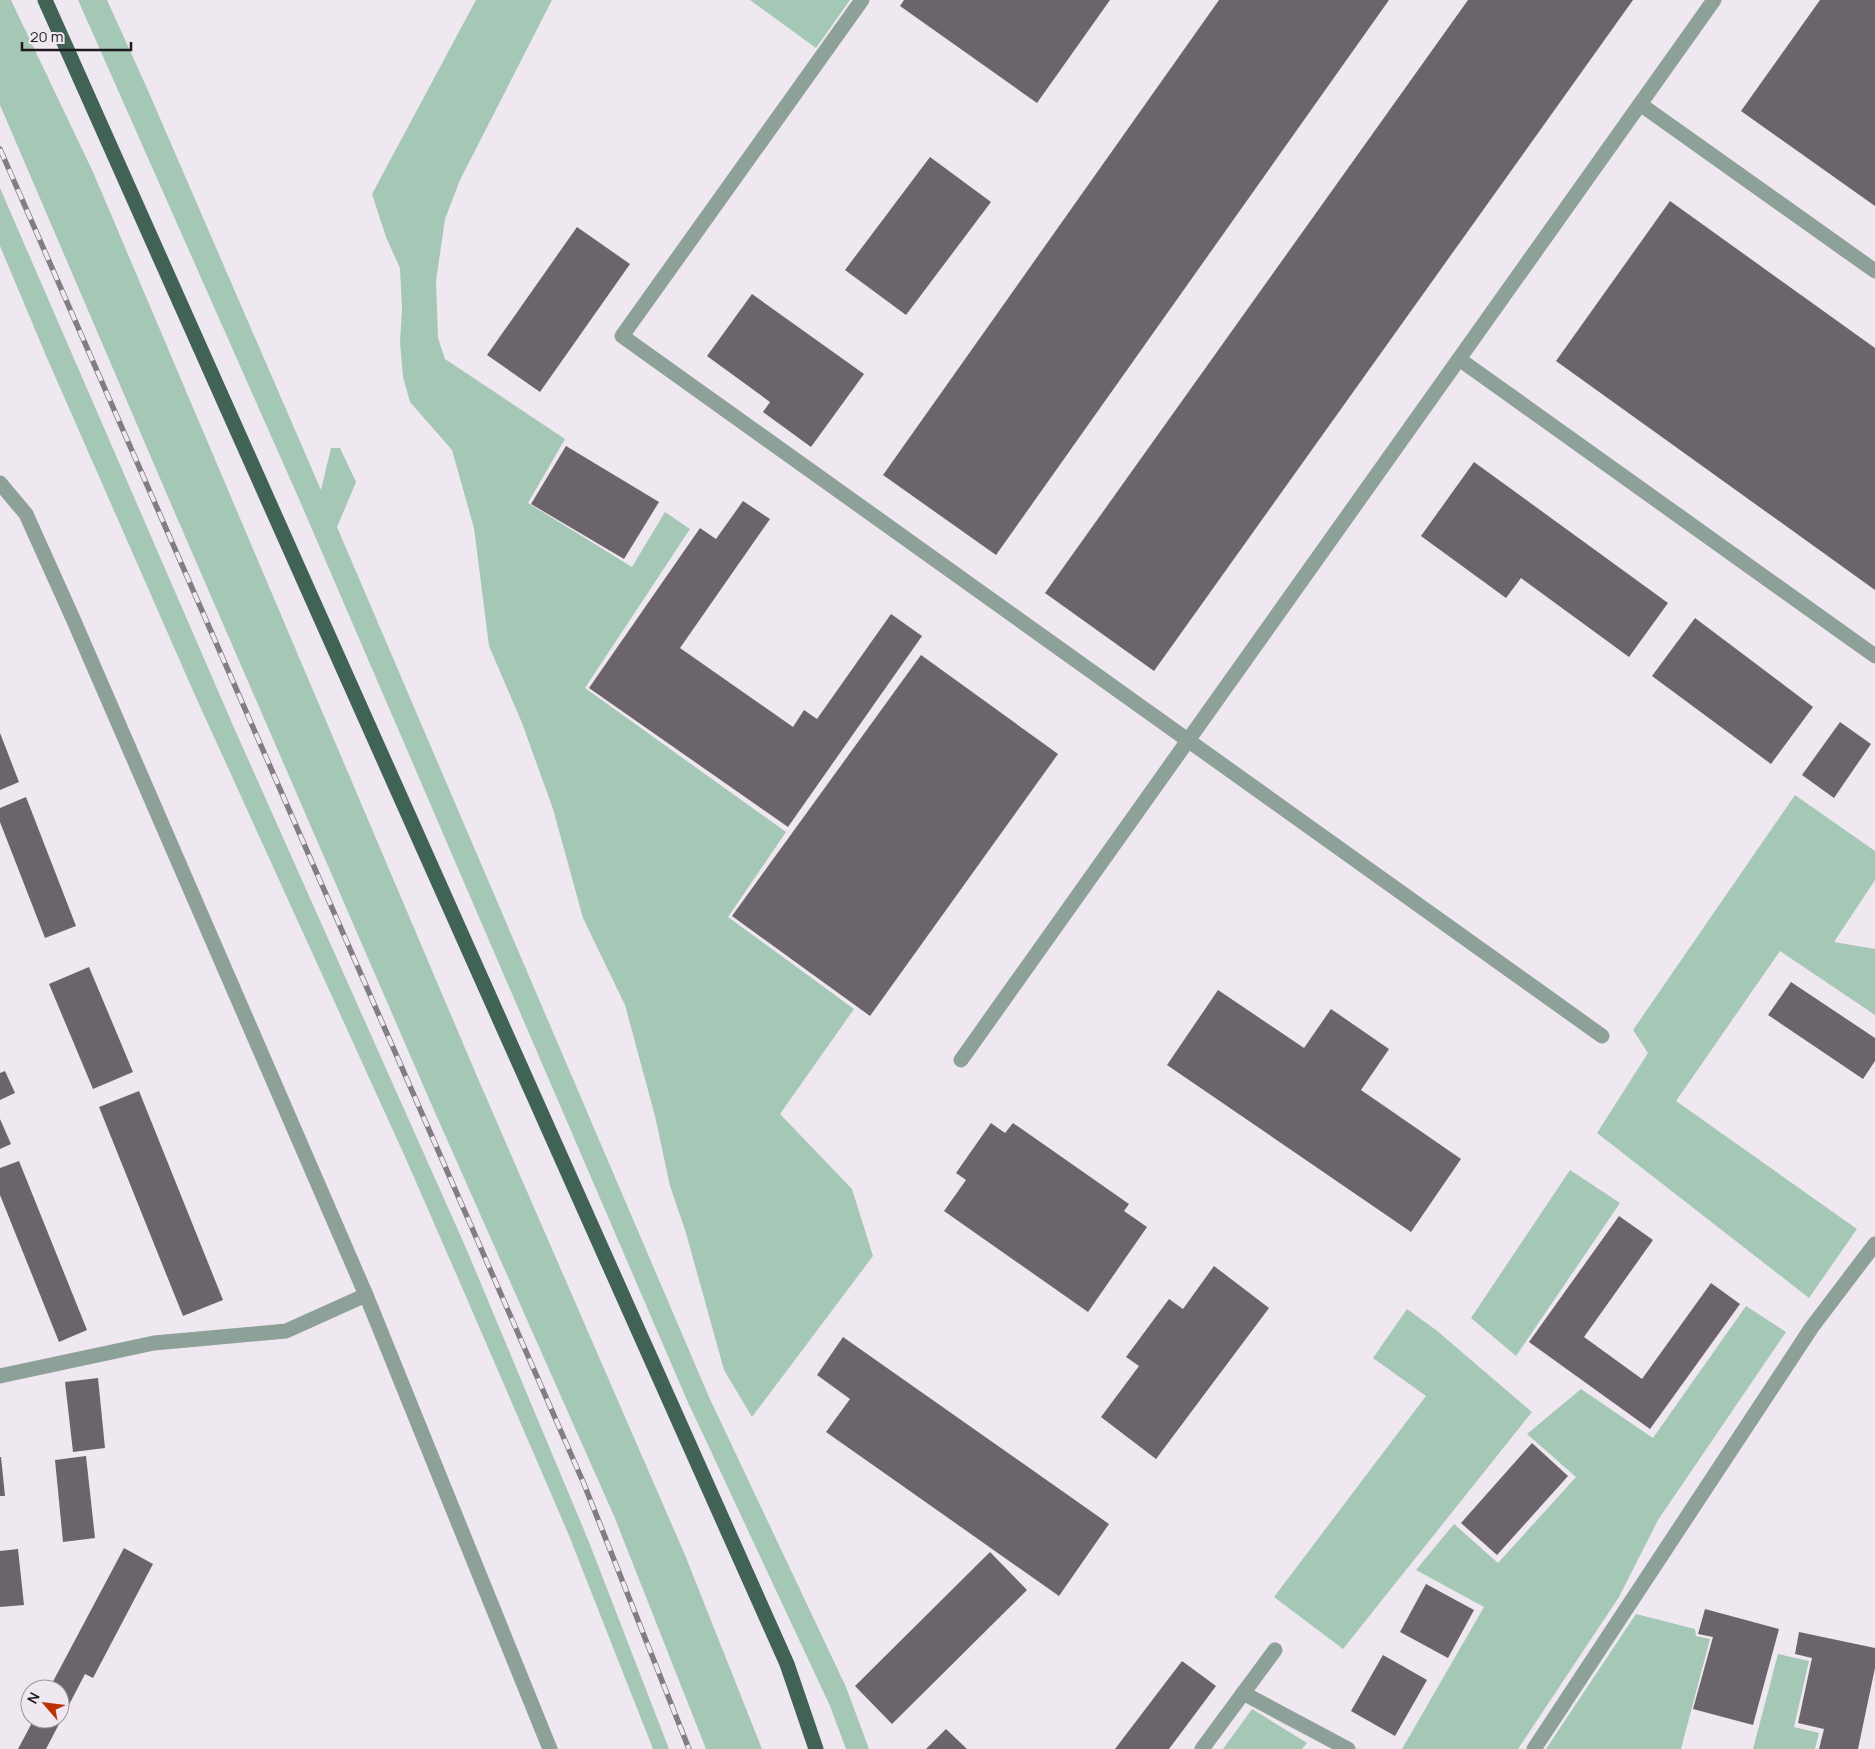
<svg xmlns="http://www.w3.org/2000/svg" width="1875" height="1749" font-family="Manrope,sans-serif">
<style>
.green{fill:#a5c7b6}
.building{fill:#6b646b}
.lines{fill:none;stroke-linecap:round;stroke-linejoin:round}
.street{stroke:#8ea199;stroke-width:15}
.primary{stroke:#406356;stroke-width:15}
.rail-casing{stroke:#827d82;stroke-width:5.5}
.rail{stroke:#f0e8f0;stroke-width:4;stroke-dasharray:11;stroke-linecap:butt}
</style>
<rect width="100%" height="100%" fill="#f0e8f0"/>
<g class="green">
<polygon points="0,0 11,0 93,172 476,1074 685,1555 762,1749 706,1749 614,1516 433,1108 168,497 0,105"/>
<polygon points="78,0 107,0 146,86 321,490 331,448 340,448 356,482 337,527 709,1397 846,1687 869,1749 846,1749 830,1706 686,1398 299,499"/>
<polygon points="476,0 552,0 460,180 445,219 436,281 438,338 445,359 565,439 528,503 632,567 665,512 690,529 585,688 786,832 728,917 854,1009 780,1114 852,1189 873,1256 752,1417 724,1370 686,1233 670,1186 655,1116 625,1005 583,918 553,809 522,723 489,646 474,528 452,450 410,402 403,377 400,342 402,309 400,268 386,237 372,194"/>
<polygon points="750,0 850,0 816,48"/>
<polygon points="0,188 235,730 466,1248 589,1542 669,1749 653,1749 568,1533 464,1292 406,1159 194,693 47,358 0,246"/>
<polygon points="1795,795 1875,851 1875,880 1834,942 1875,949 1875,1015 1780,951 1676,1101 1857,1229 1809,1298 1597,1133 1648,1053 1633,1030"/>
<polygon points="1570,1170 1620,1203 1516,1356 1471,1318"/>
<polygon points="1746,1306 1786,1332 1658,1520 1619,1597 1518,1749 1402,1749 1484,1607 1416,1570 1454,1524 1498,1563 1576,1477 1527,1434 1581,1389 1653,1438"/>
<polygon points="1407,1309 1436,1330 1532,1412 1343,1649 1274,1597 1426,1396 1373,1358"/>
<polygon points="1636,1614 1695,1629 1696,1636 1710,1639 1681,1749 1546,1749"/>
<polygon points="1778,1654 1809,1661 1794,1727 1819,1733 1815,1749 1753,1749"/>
<polygon points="1252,1709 1307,1743 1302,1749 1223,1749"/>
</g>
<g class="building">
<polygon points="904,0 1110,0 1037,103 900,6"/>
<polygon points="1219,0 1389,0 996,555 883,475"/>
<polygon points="1468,0 1633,0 1154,671 1045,593"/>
<polygon points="1820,0 1875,0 1875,206 1741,111"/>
<polygon points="930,157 991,202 906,315 845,270"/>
<polygon points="1670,201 1875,348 1875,590 1556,361"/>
<polygon points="577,227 630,264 540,392 487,355"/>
<polygon points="752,294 864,374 811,447 763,412 770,402 707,356"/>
<polygon points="566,446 659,502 624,559 531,504"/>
<polygon points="1474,462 1668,603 1629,657 1521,578 1506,598 1421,536"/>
<polygon points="743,501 770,519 680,648 793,727 804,710 817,719 891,614 922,636 788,827 589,688 700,528 716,539"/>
<polygon points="1695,618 1813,707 1771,764 1652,676"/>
<polygon points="921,655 1058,754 870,1016 732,916"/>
<polygon points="1840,722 1871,744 1834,798 1802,775"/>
<polygon points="0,733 19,782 0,790"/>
<polygon points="26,797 76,926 45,938 0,822 0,808"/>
<polygon points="89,967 133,1072 93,1089 49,984"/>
<polygon points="1791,982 1875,1038 1875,1061 1863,1079 1768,1015"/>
<polygon points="1218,990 1304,1048 1331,1009 1389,1049 1361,1090 1461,1159 1411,1232 1167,1065"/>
<polygon points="5,1071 15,1093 0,1100 0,1073"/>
<polygon points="139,1091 223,1300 183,1316 99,1107"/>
<polygon points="0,1119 11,1144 0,1149"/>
<polygon points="991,1123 1005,1133 1013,1123 1129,1204 1124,1211 1147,1227 1088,1312 944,1211 966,1180 956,1173"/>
<polygon points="19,1161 87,1330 59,1342 0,1195 0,1168"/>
<polygon points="1619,1216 1653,1240 1584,1337 1642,1379 1711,1283 1740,1304 1650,1429 1529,1342"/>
<polygon points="1214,1266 1269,1308 1156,1459 1101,1417 1139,1366 1126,1357 1169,1299 1183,1309"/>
<polygon points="843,1337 1109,1524 1059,1596 826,1432 850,1399 817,1375"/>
<polygon points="98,1378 105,1448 73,1452 65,1382"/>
<polygon points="1532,1443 1568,1476 1497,1555 1461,1523"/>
<polygon points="86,1456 95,1538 63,1542 55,1460"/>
<polygon points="0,1457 1,1457 5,1496 0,1496"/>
<polygon points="124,1548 153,1564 93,1678 85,1674 46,1749 18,1749 34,1719 60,1719 60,1689 49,1689"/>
<polygon points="18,1549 24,1605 0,1607 0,1551"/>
<polygon points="990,1552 1027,1590 892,1724 855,1686"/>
<polygon points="1426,1584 1474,1610 1448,1658 1400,1632"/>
<polygon points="1705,1609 1779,1629 1753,1725 1693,1709 1713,1637 1698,1634"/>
<polygon points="1799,1632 1875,1648 1875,1668 1858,1749 1819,1749 1824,1729 1798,1723 1812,1658 1795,1654"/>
<polygon points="1383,1655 1427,1680 1395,1736 1351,1711"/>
<polygon points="1182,1661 1216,1686 1169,1749 1115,1749"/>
<polygon points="946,1729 967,1749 926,1749"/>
</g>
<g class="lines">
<g class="street">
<polyline points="862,0 622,336 1602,1036"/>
<polyline points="1640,104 1875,271"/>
<polyline points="1459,359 1875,656"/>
<polyline points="0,483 26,514 74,621 366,1295 550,1749"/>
<polyline points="961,1060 1714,0"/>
<polyline points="0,1376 154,1343 286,1331 366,1295"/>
<polyline points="1243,1693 1348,1749"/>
<polyline points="1202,1749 1275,1650"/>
<polyline points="1534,1749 1812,1327 1875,1244"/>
</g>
<polyline class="primary" points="45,0 787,1664 816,1749"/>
<g class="rail-casing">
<polyline id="rail" points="0,149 584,1484 689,1749"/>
</g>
<use href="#rail" class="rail"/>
</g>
<g transform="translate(45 1704) rotate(298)"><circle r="24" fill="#f0e8f0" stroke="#9c969c"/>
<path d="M0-4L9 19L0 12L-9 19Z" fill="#bb3301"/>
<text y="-8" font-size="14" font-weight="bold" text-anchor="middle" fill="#1e1b1e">N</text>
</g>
<path d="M22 42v8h109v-8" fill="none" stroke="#1e1b1e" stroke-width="2.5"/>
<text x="30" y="42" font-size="15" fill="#1e1b1e" stroke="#f0e8f0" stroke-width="4" paint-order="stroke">20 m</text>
</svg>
